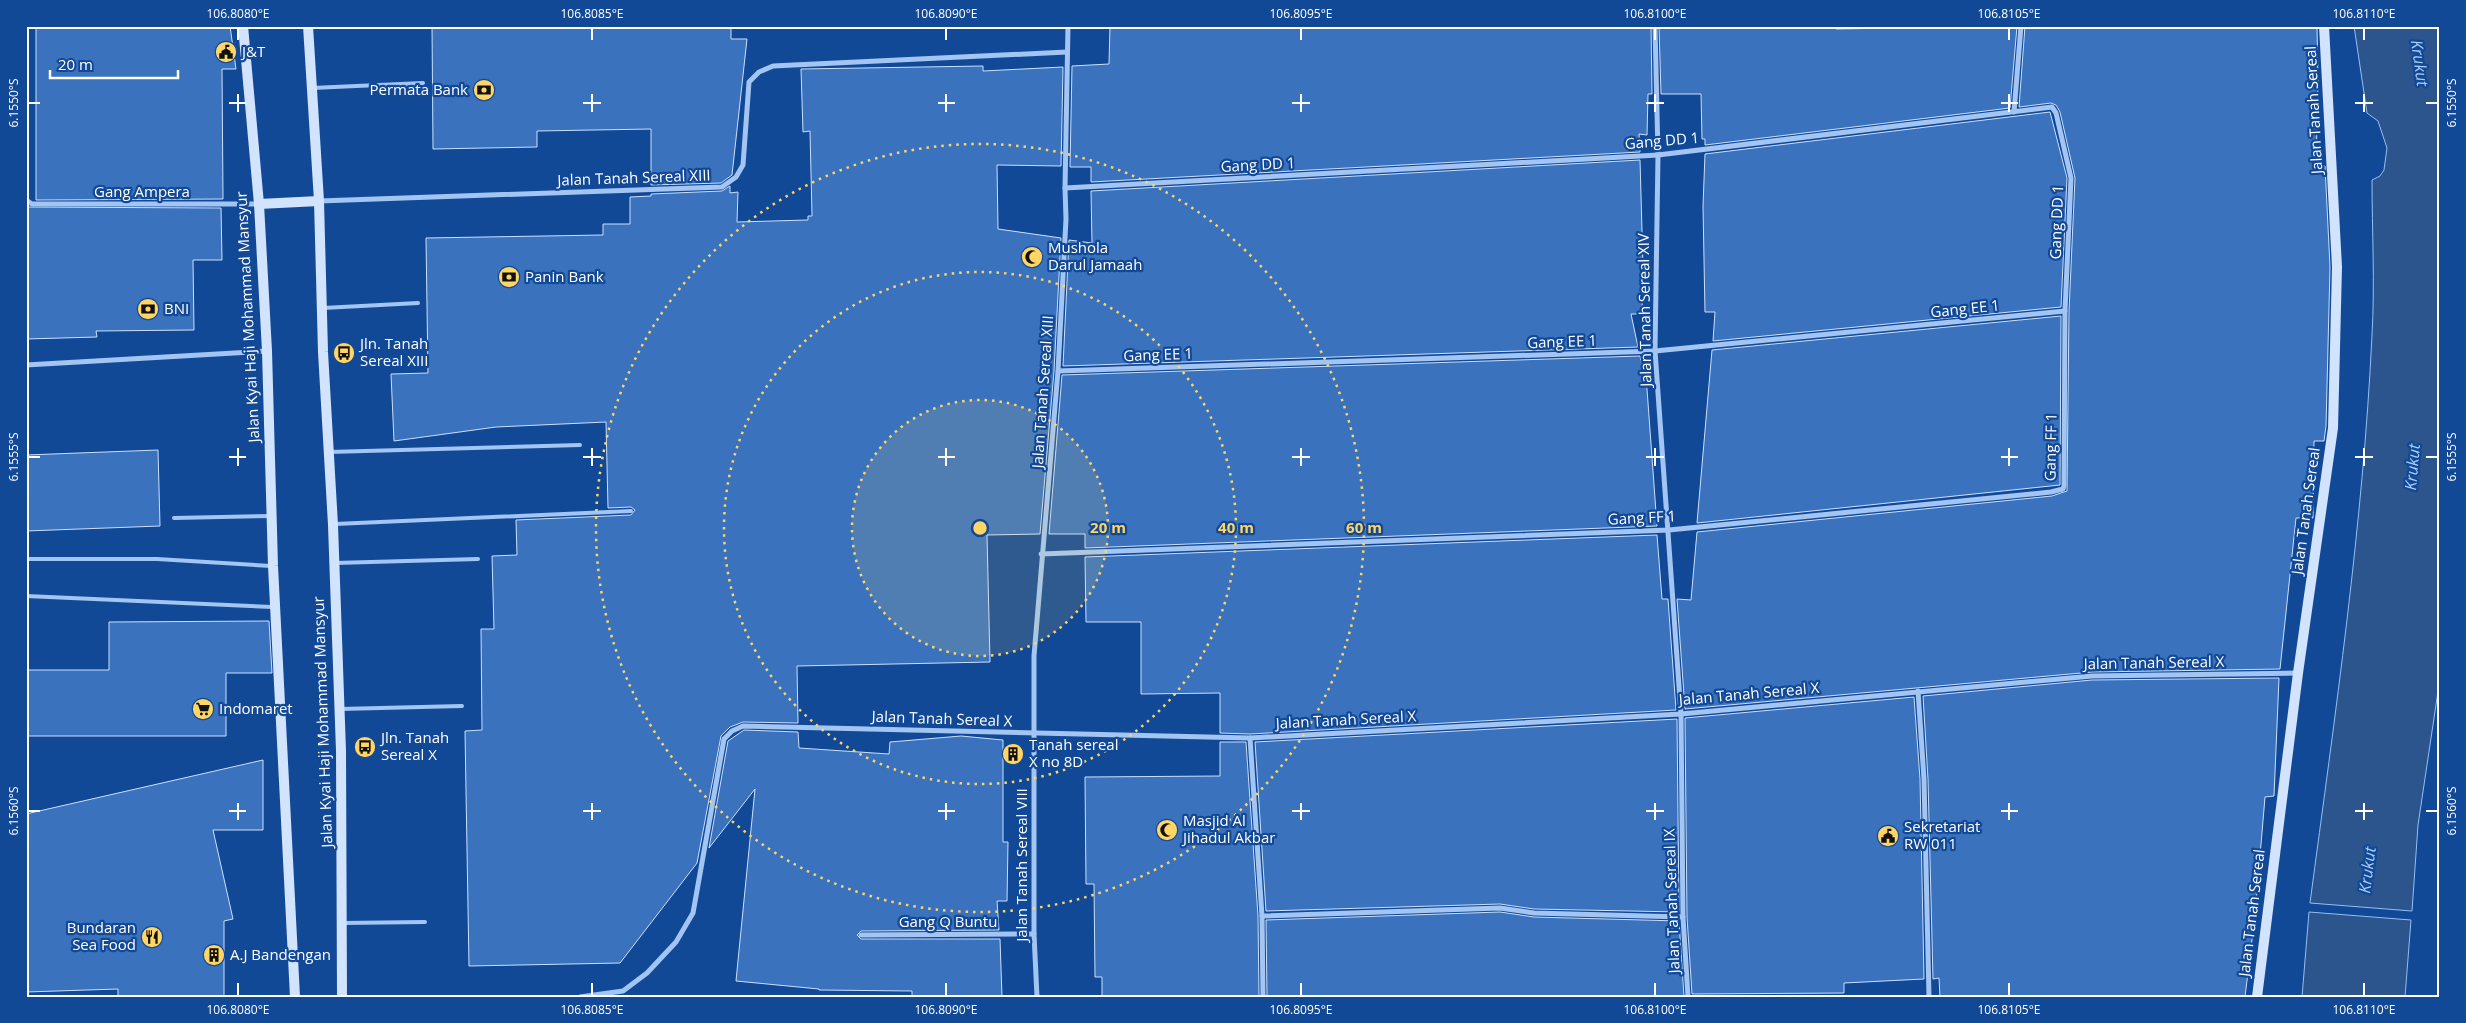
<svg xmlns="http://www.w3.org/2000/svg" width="2466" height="1023" font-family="'Open Sans',sans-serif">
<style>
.water{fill:#2c548d;stroke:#93bff6}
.building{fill:#3a72be;stroke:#cae0fd}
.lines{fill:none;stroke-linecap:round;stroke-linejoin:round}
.lane{stroke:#a2c5f3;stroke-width:4}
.street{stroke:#a2c5f3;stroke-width:5}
.secondary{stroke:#d1e3fd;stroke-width:10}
.ticks{fill:none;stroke:#fff;stroke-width:2}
.ring{fill:none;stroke:#ffd564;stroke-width:2.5;stroke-dasharray:2.5 5}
.labels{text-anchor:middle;stroke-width:4.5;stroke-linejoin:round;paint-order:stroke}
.poi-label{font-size:15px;fill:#fff;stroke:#124996;text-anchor:start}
.street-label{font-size:15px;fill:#fff;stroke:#124996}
.water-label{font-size:16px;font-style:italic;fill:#aecffa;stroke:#124996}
.centre{fill:#ffd564;stroke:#124996;stroke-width:2.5}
.ring-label{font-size:15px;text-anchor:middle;font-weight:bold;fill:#ffd564;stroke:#124996;stroke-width:4.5;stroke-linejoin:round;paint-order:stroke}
.neatline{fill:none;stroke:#fff;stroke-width:2}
.ticks-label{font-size:12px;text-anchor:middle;fill:#fff}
</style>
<rect width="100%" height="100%" fill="#124996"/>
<g class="water">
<path d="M 2354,26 L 2440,26 L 2440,678 L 2418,825 L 2412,911 L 2310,903 C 2335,715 2363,525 2372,335 C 2375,283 2372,231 2372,180 L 2380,176 L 2384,170 L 2387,148 L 2378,121 L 2367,113 Z"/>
<polygon points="2309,912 2411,920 2405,997 2302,997"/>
</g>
<g class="building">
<polygon points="36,26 230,26 236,69 222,69 223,199 36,200"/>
<polygon points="432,26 731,26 731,39 747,39 732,175 721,183 651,185 651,129 537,131 537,147 433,149"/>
<polygon points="1110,26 1651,26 1652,94 1648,94 1647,135 1639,134 1640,152 1091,182 1091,167 1070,167 1072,66 1109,64"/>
<polygon points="1659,26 1836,26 1836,29 2017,26 2010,108 1705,145 1705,139 1702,139 1701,94 1661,94"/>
<polygon points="2025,26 2317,26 2318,82 2316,166 2325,166 2330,267 2326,426 2324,441 2314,441 2313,518 2296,518 2280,669 2092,672 1685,709 1677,599 1691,600 1697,532 2052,496 2067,491 2069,311 2075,178 2060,112 2056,105 2051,103 2019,107"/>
<polygon points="983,66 983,71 1063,67 1061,166 997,165 998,229 1061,238 1054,371 1040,534 987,535 990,662 797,666 798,723 743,722 730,727 721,736 697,863 620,963 469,966 465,731 482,730 481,629 494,629 492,556 517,555 516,520 631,515 635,510 631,507 608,508 606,422 496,427 394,441 391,374 428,373 426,238 603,235 603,224 630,224 630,197 651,196 651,194 722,191 730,186 730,193 738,192 737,222 808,220 808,216 812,216 810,131 803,132 801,69"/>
<polygon points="2050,112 2067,178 2061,307 1713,341 1715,312 1705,312 1703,206 1705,154"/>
<polygon points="1640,160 1643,267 1642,314 1631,314 1638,347 1063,366 1069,240 1092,243 1091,191"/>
<polygon points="26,207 221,208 222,260 193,260 194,330 96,331 97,337 26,339"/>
<polygon points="2061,316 2060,485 1697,523 1712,350"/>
<polygon points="1640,356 1647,389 1657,526 1085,548 1085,534 1049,534 1062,375"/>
<polygon points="158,450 160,526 26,531 26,455"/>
<polygon points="1657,535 1662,599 1668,599 1676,710 1250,734 1220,733 1220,693 1141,694 1141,622 1086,622 1085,557"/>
<polygon points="269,621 272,673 226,673 226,736 26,736 26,670 109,670 109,622"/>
<polygon points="2279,678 2274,796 2265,797 2255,915 2245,997 1940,997 1939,978 1933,979 1928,779 1923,696 2092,680"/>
<polygon points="1914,697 1920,779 1924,979 1844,983 1844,993 1692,994 1687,917 1685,718"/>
<polygon points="1677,719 1679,912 1534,909 1500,904 1266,911 1255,742"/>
<polygon points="744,730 798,732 799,748 889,754 890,742 961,736 1003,740 1003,842 1008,842 1007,901 997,901 999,930 861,931 857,935 861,939 1000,939 1002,997 912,997 912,991 819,990 819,989 736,981 755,789 709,848 728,741"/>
<polygon points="1220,742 1246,742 1258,916 1259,997 1102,997 1102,977 1095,977 1094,884 1086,884 1085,777 1220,776"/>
<polygon points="263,760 263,830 213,830 233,919 224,921 224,997 118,997 118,989 26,992 26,814"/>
<polygon points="1500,912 1534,917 1679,921 1684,997 1267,997 1266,920"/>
</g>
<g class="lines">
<g class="lane">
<polyline points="312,88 423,83"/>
<polyline points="323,308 418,303"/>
<polyline points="329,452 580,445"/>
<polyline points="174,518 272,516"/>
<polyline points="335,524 631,511"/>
<polyline points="26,559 157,559 271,566"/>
<polyline points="335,563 478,559"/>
<polyline points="26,596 273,607"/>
<polyline points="340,709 462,706"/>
<polyline points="342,923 425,922"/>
</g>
<g class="street">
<polyline points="1655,26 1658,155 1655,351 1681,714 1683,917 1688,997"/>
<polyline points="2014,112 2021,26"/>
<polyline points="26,200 32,204 259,204"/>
<polyline points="319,201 722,187 736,177 743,165 749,82 759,72 773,66 1067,52"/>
<polyline points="26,365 267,351"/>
<polyline points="1058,371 1655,351 2065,311"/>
<polyline points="1041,554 1669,530 2051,492 2063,489 2064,486 2065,311 2071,178 2056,113 2052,107 1658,155 1065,188"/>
<polyline points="1918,691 1924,779 1929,997"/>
<polyline points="1250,738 1262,916 1263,997"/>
<polyline points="1262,916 1500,908 1534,913 1683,917"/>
<polyline points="861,935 1034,934"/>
<polyline points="580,997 623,991 647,973 676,942 693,913 724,739 732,731 743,726 1250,738 1681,714 2092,676 2298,673"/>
<polyline points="1037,997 1034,934 1034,656 1058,371 1066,219 1065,188 1068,26"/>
</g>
<g class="secondary">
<polyline points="243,26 259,204 267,351 273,566 295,997"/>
<polyline points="308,26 319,201 323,352 333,525 341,751 342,997"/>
<polyline points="259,204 319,201"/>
<polyline points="2257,997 2298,673 2333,428 2337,267 2324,26"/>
</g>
</g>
<path class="ticks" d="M 238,28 L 238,40M 592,28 L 592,40M 946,28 L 946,40M 1301,28 L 1301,40M 1655,28 L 1655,40M 2009,28 L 2009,40M 2364,28 L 2364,40M 238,94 L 238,112M 592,94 L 592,112M 946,94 L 946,112M 1301,94 L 1301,112M 1655,94 L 1655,112M 2009,94 L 2009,112M 2364,94 L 2364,112M 28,103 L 40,103M 229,103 L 246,103M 583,103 L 601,103M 938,103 L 955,103M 1292,103 L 1310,103M 1646,103 L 1664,103M 2001,103 L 2018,103M 2355,103 L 2373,103M 2426,103 L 2438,103M 238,448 L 238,466M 592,448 L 592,466M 946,448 L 946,466M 1301,448 L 1301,466M 1655,448 L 1655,466M 2009,448 L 2009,466M 2364,448 L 2364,466M 28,457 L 40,457M 229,457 L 246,457M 583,457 L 601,457M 938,457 L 955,457M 1292,457 L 1310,457M 1646,457 L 1664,457M 2001,457 L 2018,457M 2355,457 L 2373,457M 2426,457 L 2438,457M 238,803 L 238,820M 592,803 L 592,820M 946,803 L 946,820M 1301,803 L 1301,820M 1655,803 L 1655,820M 2009,803 L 2009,820M 2364,803 L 2364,820M 28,811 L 40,811M 229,811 L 246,811M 583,811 L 601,811M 938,811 L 955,811M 1292,811 L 1310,811M 1646,811 L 1664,811M 2001,811 L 2018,811M 2355,811 L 2373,811M 2426,811 L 2438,811M 238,983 L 238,996M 592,983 L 592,996M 946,983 L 946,996M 1301,983 L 1301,996M 1655,983 L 1655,996M 2009,983 L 2009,996M 2364,983 L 2364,996"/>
<circle cx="980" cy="528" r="128" fill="#ffd564" fill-opacity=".12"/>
<g class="ring">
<circle cx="980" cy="528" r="128"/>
<circle cx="980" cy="528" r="256"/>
<circle cx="980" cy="528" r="384"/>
</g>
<defs>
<g id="civic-disc" transform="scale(1.125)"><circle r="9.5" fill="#ffd564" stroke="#124996"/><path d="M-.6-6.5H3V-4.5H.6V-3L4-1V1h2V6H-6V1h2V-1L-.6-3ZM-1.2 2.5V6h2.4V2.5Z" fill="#111"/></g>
<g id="bank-disc" transform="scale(1.125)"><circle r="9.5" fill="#ffd564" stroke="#124996"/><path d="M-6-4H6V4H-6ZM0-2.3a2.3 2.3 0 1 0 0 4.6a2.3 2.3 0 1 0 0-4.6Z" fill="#111"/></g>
<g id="mosque-disc" transform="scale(1.125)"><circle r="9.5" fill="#ffd564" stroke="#124996"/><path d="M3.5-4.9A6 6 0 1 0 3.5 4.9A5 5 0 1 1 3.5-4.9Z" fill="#111"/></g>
<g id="bus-disc" transform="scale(1.125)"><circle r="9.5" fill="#ffd564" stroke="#124996"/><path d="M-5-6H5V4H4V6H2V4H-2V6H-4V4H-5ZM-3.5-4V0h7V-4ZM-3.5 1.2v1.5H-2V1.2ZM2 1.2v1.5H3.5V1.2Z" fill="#111"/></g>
<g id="supermarket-disc" transform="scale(1.125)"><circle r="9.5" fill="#ffd564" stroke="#124996"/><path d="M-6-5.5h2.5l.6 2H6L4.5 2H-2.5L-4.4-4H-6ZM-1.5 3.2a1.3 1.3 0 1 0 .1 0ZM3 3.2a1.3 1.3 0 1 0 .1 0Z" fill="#111"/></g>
<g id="building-disc" transform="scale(1.125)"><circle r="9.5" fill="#ffd564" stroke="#124996"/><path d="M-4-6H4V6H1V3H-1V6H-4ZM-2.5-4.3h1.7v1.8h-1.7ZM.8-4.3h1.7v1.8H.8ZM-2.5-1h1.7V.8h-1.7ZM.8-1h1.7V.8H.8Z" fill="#111"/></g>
<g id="restaurant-disc" transform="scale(1.125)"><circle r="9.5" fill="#ffd564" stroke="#124996"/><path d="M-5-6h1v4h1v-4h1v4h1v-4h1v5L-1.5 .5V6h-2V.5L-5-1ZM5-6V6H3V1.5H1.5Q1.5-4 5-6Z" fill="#111"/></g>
</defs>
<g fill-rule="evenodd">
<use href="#civic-disc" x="226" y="52"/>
<use href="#bank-disc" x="484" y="90"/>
<use href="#mosque-disc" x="1032" y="257"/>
<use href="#bank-disc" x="509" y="277"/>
<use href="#bank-disc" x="148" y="309"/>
<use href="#bus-disc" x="344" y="353"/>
<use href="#supermarket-disc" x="203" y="709"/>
<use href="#bus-disc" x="365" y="747"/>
<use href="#building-disc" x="1013" y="754"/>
<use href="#mosque-disc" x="1167" y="830"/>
<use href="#civic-disc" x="1888" y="836"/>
<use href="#restaurant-disc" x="152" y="937"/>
<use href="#building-disc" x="214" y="955"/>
</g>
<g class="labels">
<g class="poi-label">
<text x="242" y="57">J&amp;T</text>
<text x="468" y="95" text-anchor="end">Permata Bank</text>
<text x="1048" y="253">Mushola<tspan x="1048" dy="17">Darul Jamaah</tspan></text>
<text x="525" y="282">Panin Bank</text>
<text x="164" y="314">BNI</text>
<text x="360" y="349">Jln. Tanah<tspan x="360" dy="17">Sereal XIII</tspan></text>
<text x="219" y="714">Indomaret</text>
<text x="381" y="743">Jln. Tanah<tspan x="381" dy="17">Sereal X</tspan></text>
<text x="1029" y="750">Tanah sereal<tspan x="1029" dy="17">X no 8D</tspan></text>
<text x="1183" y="826">Masjid Al<tspan x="1183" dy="17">Jihadul Akbar</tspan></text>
<text x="1904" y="832">Sekretariat<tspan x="1904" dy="17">RW 011</tspan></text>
<text x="136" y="933" text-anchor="end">Bundaran<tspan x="136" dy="17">Sea Food</tspan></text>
<text x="230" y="960">A.J Bandengan</text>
</g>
<g class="street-label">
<text transform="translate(2314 110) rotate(-93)" y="5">Jalan Tanah Sereal</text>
<text transform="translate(1662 141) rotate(-5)" y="5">Gang DD 1</text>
<text transform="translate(1258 165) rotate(-3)" y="5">Gang DD 1</text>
<text transform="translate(634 178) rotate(-2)" y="5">Jalan Tanah Sereal XIII</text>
<text x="142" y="197">Gang Ampera</text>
<text transform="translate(2057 222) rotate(-88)" y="5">Gang DD 1</text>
<text transform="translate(1965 309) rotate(-6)" y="5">Gang EE 1</text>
<text transform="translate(1645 310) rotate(-91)" y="5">Jalan Tanah Sereal XIV</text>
<text transform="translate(248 317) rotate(-93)" y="5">Jalan Kyai Haji Mohammad Mansyur</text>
<text transform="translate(1562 342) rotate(-2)" y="5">Gang EE 1</text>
<text transform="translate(1158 355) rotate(-2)" y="5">Gang EE 1</text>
<text transform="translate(1043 392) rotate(-86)" y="5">Jalan Tanah Sereal XIII</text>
<text transform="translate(2051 447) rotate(-89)" y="5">Gang FF 1</text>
<text transform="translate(2306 511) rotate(-82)" y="5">Jalan Tanah Sereal</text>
<text transform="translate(1642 518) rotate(-3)" y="5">Gang FF 1</text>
<text transform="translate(2154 663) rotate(-1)" y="5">Jalan Tanah Sereal X</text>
<text transform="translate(1749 694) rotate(-5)" y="5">Jalan Tanah Sereal X</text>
<text transform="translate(942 719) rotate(2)" y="5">Jalan Tanah Sereal X</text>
<text transform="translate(1346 720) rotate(-3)" y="5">Jalan Tanah Sereal X</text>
<text transform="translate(323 722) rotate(-92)" y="5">Jalan Kyai Haji Mohammad Mansyur</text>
<text transform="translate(1022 865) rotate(-90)" y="5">Jalan Tanah Sereal VIII</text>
<text transform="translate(1672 901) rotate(-92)" y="5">Jalan Tanah Sereal IX</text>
<text transform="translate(2252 913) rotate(-83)" y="5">Jalan Tanah Sereal</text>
<text x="948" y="927">Gang Q Buntu</text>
</g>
<g class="water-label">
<text transform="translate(2420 63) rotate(82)" y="6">Krukut</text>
<text transform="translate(2412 467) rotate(-85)" y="6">Krukut</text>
<text transform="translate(2367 870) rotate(-83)" y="6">Krukut</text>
</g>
</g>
<circle cx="980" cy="528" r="8" class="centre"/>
<g class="ring-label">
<text x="1108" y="533">20 m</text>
<text x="1236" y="533">40 m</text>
<text x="1364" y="533">60 m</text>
</g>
<rect width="2466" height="1023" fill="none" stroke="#124996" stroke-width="55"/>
<path d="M50 70v8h128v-8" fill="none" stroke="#ffffff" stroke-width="2.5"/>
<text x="58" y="70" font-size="15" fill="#ffffff" stroke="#124996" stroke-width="4" paint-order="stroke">20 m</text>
<rect x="28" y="28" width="2410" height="968" class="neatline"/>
<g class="ticks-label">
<text x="238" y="18">106.8080°E</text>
<text x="592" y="18">106.8085°E</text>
<text x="946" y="18">106.8090°E</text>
<text x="1301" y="18">106.8095°E</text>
<text x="1655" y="18">106.8100°E</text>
<text x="2009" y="18">106.8105°E</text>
<text x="2364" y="18">106.8110°E</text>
<text transform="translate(14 103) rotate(-90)" y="4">6.1550°S</text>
<text transform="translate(2452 103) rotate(-90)" y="4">6.1550°S</text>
<text transform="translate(14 457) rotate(-90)" y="4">6.1555°S</text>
<text transform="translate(2452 457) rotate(-90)" y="4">6.1555°S</text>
<text transform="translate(14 811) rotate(-90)" y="4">6.1560°S</text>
<text transform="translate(2452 811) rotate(-90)" y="4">6.1560°S</text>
<text x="238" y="1014">106.8080°E</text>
<text x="592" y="1014">106.8085°E</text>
<text x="946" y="1014">106.8090°E</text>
<text x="1301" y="1014">106.8095°E</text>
<text x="1655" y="1014">106.8100°E</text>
<text x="2009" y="1014">106.8105°E</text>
<text x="2364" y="1014">106.8110°E</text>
</g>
</svg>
